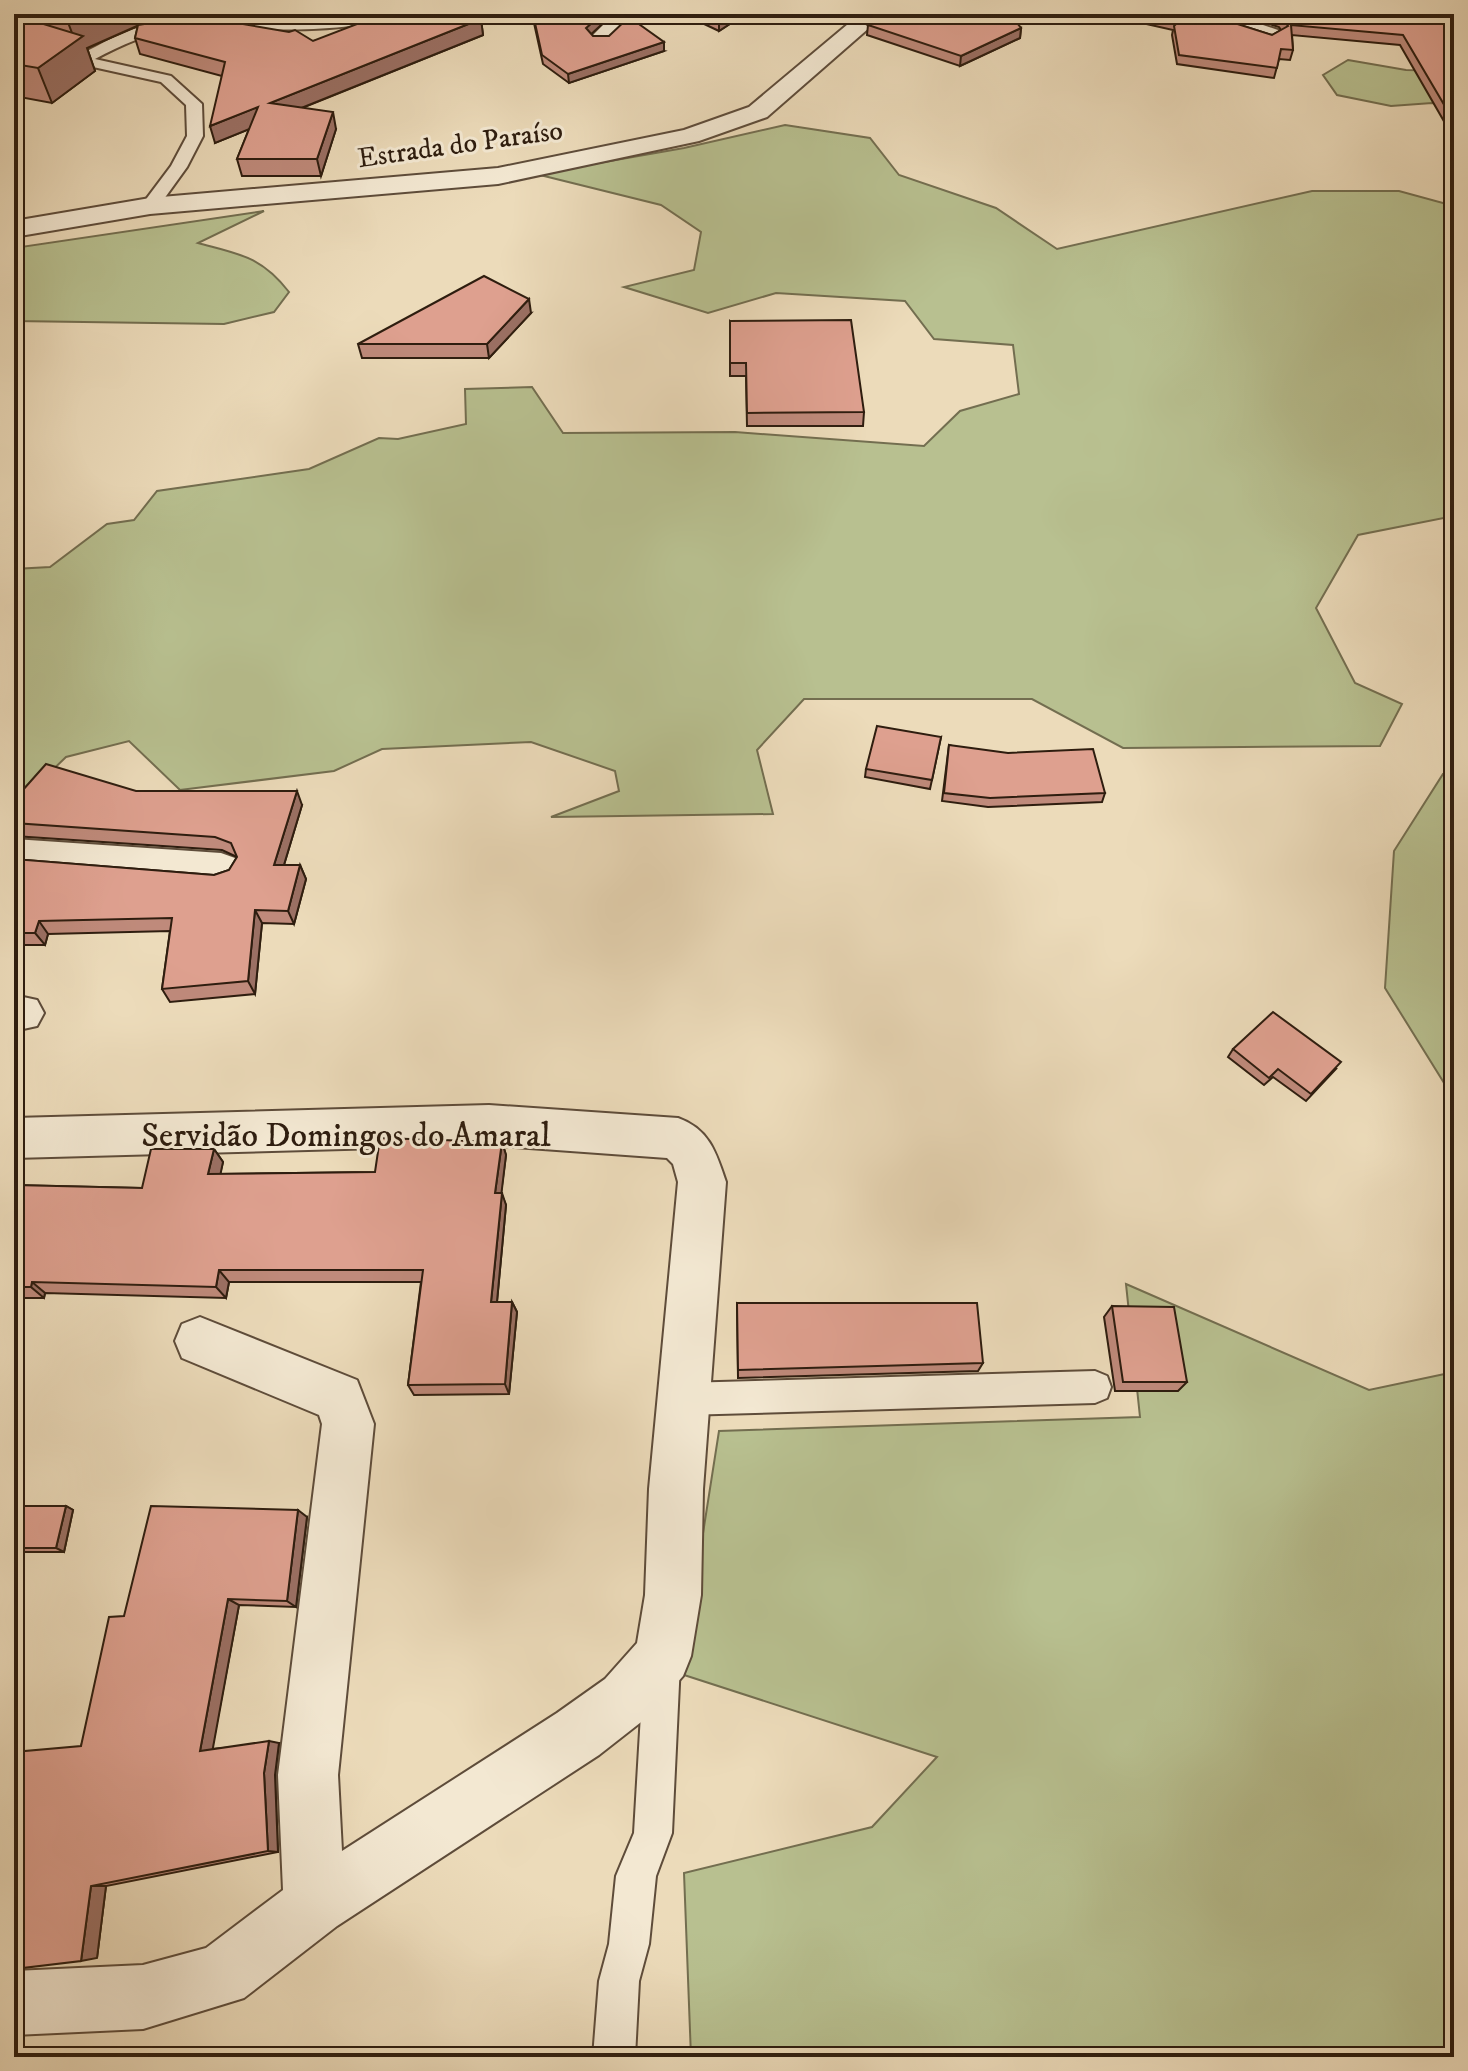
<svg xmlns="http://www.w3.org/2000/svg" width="1468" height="2071" viewBox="0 0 1468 2071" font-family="'IM FELL DW Pica',serif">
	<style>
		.green { fill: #b8c090; stroke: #736e50; stroke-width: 2 }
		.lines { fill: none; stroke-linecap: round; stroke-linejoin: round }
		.lane-casing { stroke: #5e4c3a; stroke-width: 4 }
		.street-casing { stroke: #5e4c3a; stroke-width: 4 }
		.lane { fill: #f3e8d2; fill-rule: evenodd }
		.street { fill: #f3e8d2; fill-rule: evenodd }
		.wall { fill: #bf8a7b; stroke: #2e1d0f; stroke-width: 2 }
		.shaded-wall { fill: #9b7064; stroke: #2e1d0f; stroke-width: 2 }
		.building { fill: #dea08f; stroke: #2e1d0f; stroke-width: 2 }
		.labels { text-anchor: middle; stroke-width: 6; stroke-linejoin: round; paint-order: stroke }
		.far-street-label { font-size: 28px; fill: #2e1d0f; stroke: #f3e8d2 }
		.street-label { font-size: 34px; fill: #2e1d0f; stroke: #f3e8d2 }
	</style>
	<rect width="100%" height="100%" fill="#ecdbba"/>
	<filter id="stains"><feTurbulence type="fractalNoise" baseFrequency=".0025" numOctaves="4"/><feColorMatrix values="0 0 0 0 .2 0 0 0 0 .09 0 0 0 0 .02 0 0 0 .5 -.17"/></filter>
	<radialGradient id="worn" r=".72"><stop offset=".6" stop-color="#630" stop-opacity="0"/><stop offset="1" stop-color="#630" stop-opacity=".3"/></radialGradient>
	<g class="green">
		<polygon points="1348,60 1406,70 1454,71 1454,106 1432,103 1391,106 1337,95 1323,75"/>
		<polygon points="785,125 870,138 899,175 996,208 1057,249 1312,191 1399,191 1454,206 1454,516 1358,535 1316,608 1355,683 1402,704 1380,746 1123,748 1032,699 804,699 757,750 773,814 551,817 619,791 615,771 531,742 382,749 334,771 180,790 129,741 66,757 14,807 14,569 50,567 107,524 134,520 157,491 309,469 379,438 398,439 466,424 465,389 532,387 563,433 735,432 924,446 960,411 1019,394 1013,345 934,339 905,301 776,293 708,313 624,287 694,270 701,232 661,205 536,174 684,148"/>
		<path d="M 264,211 L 198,243 C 239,254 261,256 289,292 L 274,312 L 224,324 L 14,321 L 14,248 Z"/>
		<polygon points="1454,772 1454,1099 1385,988 1394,851 1443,774"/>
		<polygon points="1126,1284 1369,1390 1454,1372 1454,2057 691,2057 684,1873 872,1827 937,1757 681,1674 719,1431 1140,1417"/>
	</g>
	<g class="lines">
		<g class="lane-casing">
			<g id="lane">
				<path d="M 358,14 L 386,14 C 356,39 222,25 177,30 C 146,33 122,45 95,59 L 171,76 L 202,104 L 203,136 L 187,167 L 156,210 L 150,211 L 141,206 L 171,166 L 187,136 L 186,105 L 161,82 L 75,63 L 14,42 L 14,33 L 79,55 C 102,44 123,30 148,25 C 217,12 289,29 358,14 Z"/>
				<polygon points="1095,1371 1107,1376 1111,1387 1107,1398 1095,1403 683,1415 671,1410 667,1399 671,1388 683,1383"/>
				<polygon points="662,1645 675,1650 680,1663 672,1833 656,1876 649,1944 639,1981 635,2057 593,2057 599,1981 609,1944 616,1876 634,1833 644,1663 649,1650"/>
			</g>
		</g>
		<g class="street-casing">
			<g id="street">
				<polygon points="614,14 638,14 610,43 594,43 590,38"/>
				<polygon points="860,14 885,14 767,117 699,141 498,184 150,214 14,237 14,221 150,198 498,168 684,130 749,107"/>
				<polygon points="1196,14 1230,14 1278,30 1282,35 1270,42 1199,19"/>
				<polygon points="14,839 221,853 235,858 241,869 235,880 221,885 14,871"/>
				<polygon points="14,995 37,1000 44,1013 37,1026 14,1031"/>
				<path d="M 489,1105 L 678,1118 C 709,1129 716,1152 726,1182 L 703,1489 L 701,1595 L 691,1656 L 683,1676 L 645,1719 L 599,1755 L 337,1926 L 244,1998 L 143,2029 L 14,2035 L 14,1971 L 143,1965 L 206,1948 L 283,1890 L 278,1775 L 322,1424 L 319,1415 L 182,1358 L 175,1341 L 182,1324 L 200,1317 L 357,1380 L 374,1424 L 338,1775 L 342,1851 L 557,1713 L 605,1679 L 637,1643 L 645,1595 L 649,1489 L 678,1182 L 673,1164 L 667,1158 L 489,1145 L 14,1158 L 14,1118 Z"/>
			</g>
		</g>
		<use href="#lane" class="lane"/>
		<use href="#street" class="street"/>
	</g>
	<g class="wall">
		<polygon points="14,14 144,14 146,22 142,24 313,41 481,19 483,35 302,108 336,129 321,176 242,176 237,159 249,129 215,143 222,76 140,54 135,38 138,26 87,48 95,71 52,103 14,96"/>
		<polygon points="532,14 613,14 591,34 593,36 664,51 569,83 543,64"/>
		<polygon points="683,14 745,14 719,31"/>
		<polygon points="1102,14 1206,14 1272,35 1281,30 1279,27 1239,14 1454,14 1454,125 1445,123 1400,45 1292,35 1293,50 1290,60 1279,59 1274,78 1177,64 1172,35 1173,30"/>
		<polygon points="868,25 1021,28 1020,38 960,66 867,35"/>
		<polygon points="531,313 489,358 362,358 358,344"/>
		<polygon points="730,321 864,412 863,426 747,426 746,376 730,376"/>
		<polygon points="941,737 930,789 865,777 866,769"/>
		<polygon points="949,745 1105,793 1102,802 988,807 942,801"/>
		<polygon points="136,791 302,805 284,865 300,865 306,879 294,924 262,923 255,994 170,1002 162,989 170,931 48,934 45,945 14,945 14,859 214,875 229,870 237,857 222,850 14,836 14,800"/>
		<polygon points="1233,1049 1336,1069 1306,1101 1273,1077 1264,1085 1228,1057"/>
		<polygon points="502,1142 506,1155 501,1193 506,1205 497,1302 512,1302 517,1312 509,1394 414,1395 408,1385 421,1282 229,1282 226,1298 45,1293 44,1298 14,1298 14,1185 142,1188 214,1149 223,1162 220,1174 375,1172"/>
		<polygon points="737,1303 983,1363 978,1371 738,1378"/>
		<polygon points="1112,1306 1187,1382 1178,1391 1115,1391 1104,1317"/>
		<polygon points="14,1506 66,1506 73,1510 64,1552 14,1552"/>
		<polygon points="307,1517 296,1607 239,1605 212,1749 279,1743 275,1775 278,1852 106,1886 97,1958 81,1746 124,1616"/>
	</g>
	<g class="shaded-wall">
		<polygon points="74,14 144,14 146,22 87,48 95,71 52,103 38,68 75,41 66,17"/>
		<polygon points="602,14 613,14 587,38 586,28"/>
		<polygon points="730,14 745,14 719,31 719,21"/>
		<polygon points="481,19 483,35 274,119 270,103"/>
		<polygon points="1021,28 1020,38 960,66 961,56"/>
		<polygon points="664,42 664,51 569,83 568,74"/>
		<polygon points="258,107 262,124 215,143 210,126"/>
		<polygon points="333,112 336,129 321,176 317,159"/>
		<polygon points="529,299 531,313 489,358 487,344"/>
		<polygon points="297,791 302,805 280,878 274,865"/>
		<polygon points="300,865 306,879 294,924 288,911"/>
		<polygon points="255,910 262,923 255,994 248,981"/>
		<polygon points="39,921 48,934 45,945 35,933"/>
		<polygon points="502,1142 506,1155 500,1205 495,1193"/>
		<polygon points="214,1149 223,1162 218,1186 208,1174"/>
		<polygon points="502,1193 506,1205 496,1312 491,1302"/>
		<polygon points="219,1270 229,1282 226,1298 216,1287"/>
		<polygon points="32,1282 45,1293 44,1298 31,1287"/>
		<polygon points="512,1302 517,1312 509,1394 505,1384"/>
		<polygon points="66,1506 73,1510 64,1552 56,1548"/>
		<polygon points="298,1510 307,1517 296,1607 287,1601"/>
		<polygon points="228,1599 239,1605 212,1753 200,1751"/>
		<polygon points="269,1741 279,1743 275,1775 278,1852 268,1851 264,1773"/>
		<polygon points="91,1886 106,1886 97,1958 81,1961"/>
	</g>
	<g class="building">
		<polygon points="56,14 74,14 66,17"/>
		<polygon points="383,14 479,14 481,19 270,103 333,112 317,159 237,159 258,107 210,126 225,62 135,38 138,25 196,16 289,32 295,30 313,41"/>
		<polygon points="533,14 602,14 586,28 593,36 609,36 629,17 664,42 568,74 542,55"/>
		<polygon points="703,14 730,14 719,21"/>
		<polygon points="886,14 1010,14 1021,28 961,56 868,25"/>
		<polygon points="1146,14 1206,14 1272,35 1288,26 1282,18 1271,14 1454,14 1454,114 1449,113 1403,35 1291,25 1293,50 1281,49 1277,68 1179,55 1174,26 1179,21"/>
		<polygon points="14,15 83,36 38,68 14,64"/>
		<polygon points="484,276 529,299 487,344 358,344"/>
		<polygon points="851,320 864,412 747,413 746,363 730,363 730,321"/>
		<polygon points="877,726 941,737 932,780 866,769"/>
		<polygon points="949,745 1008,753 1093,749 1105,793 990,798 944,793"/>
		<polygon points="46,764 136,791 297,791 274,865 300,865 288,911 255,910 248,981 162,989 172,918 39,921 35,933 14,933 14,859 214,875 229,870 237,857 231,843 215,837 14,823 14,800"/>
		<polygon points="1273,1012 1341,1062 1311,1094 1278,1069 1269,1078 1233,1049"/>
		<polygon points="380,1138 502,1142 495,1193 502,1193 491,1302 512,1302 505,1384 408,1385 423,1270 219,1270 216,1287 32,1282 31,1287 14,1287 14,1185 142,1188 151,1149 214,1149 208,1174 375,1172"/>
		<polygon points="737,1303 977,1303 983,1363 738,1370"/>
		<polygon points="1112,1306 1174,1307 1187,1382 1123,1382"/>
		<polygon points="14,1506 66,1506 56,1548 14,1548"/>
		<polygon points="151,1506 298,1510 287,1601 228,1599 200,1751 269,1741 264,1773 268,1851 91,1886 81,1961 14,1969 14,1752 81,1746 109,1617 124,1616"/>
	</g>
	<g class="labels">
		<g class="far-street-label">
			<text transform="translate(460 143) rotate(-8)" y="10">Estrada do Paraíso</text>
		</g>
		<g class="street-label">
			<text x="346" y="1146">Servidão Domingos do Amaral</text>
		</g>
	</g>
	<rect width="1468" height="2071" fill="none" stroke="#ecdbba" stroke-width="48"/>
	<rect x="16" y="16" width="1436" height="2039" fill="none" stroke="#2e1d0f" stroke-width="4"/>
	<rect x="24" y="24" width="1420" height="2023" fill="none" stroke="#2e1d0f" stroke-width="2"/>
	<rect width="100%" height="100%" filter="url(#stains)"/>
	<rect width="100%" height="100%" fill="url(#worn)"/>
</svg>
